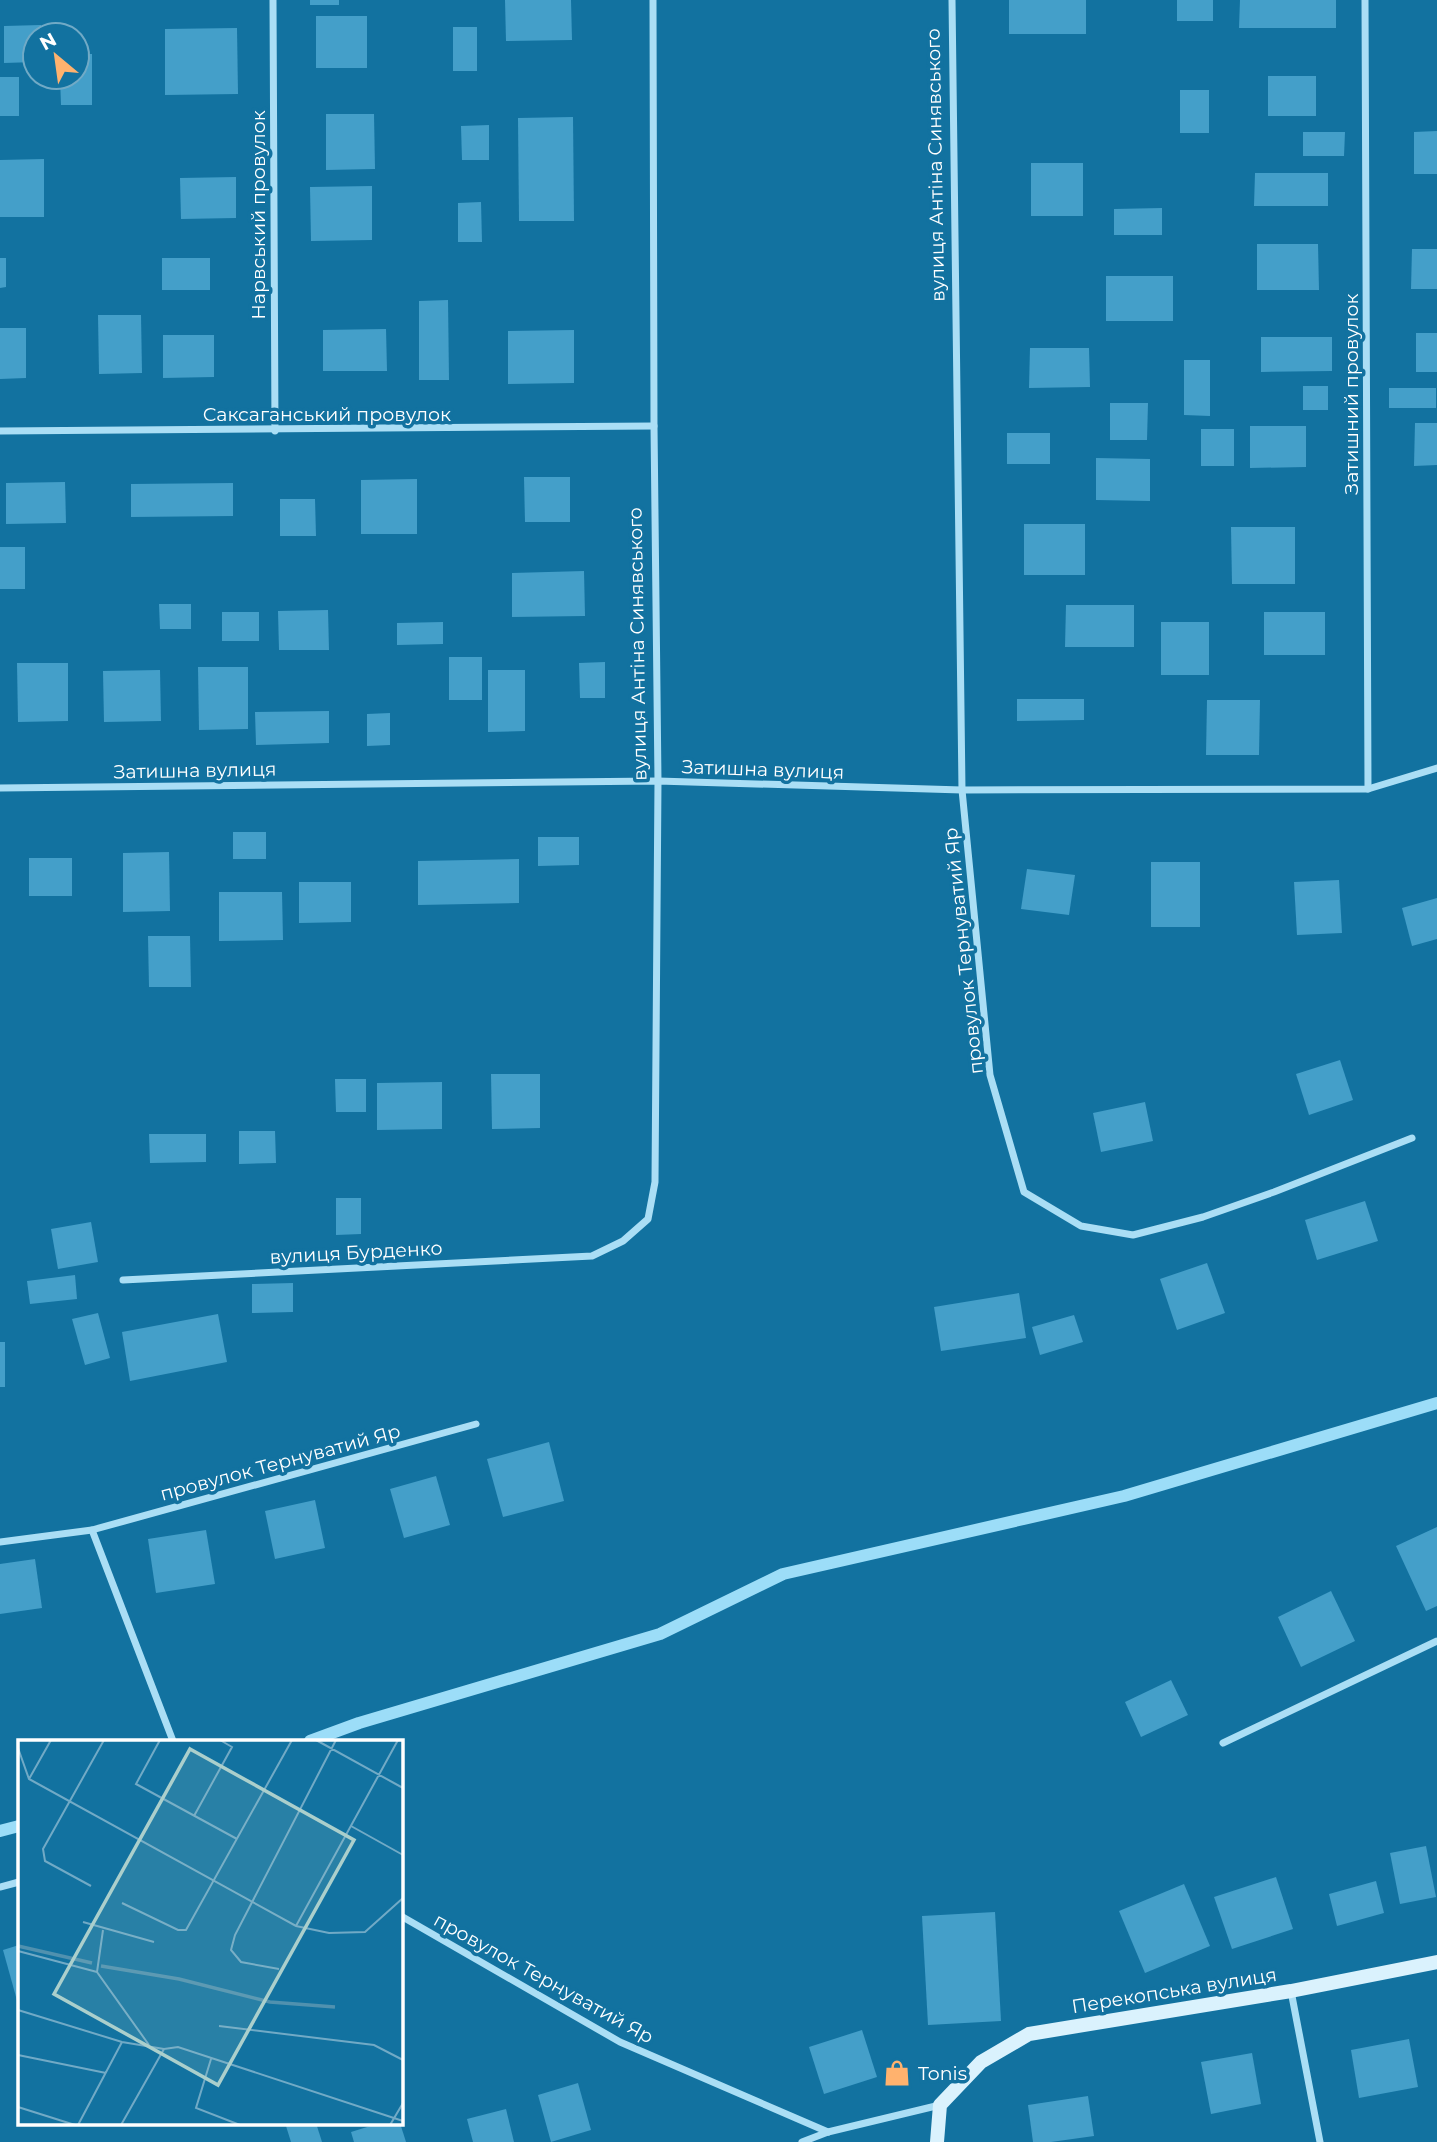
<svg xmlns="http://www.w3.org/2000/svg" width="1437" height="2142" viewBox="0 0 1437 2142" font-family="Montserrat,sans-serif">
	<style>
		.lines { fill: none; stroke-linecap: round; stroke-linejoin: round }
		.stream { stroke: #9cddf8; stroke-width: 12 }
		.building { fill: #449fc9 }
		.street { stroke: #aadef5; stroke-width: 7 }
		.secondary { stroke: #daf2fd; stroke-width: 14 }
		.labels { text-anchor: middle; stroke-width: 7; stroke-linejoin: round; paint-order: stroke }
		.street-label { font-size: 19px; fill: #fff; stroke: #1272a0 }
		.poi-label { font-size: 19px; fill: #fff; stroke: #1272a0; text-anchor: start }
		.inset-river { fill: none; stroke: #5091af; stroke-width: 3.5 }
		.inset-road { fill: none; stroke: #71aac6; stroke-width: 2 }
		.view { fill: #abcfcc; fill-opacity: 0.15; stroke: #abcfcc; stroke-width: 3.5 }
		.inset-edge { fill: none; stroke: #fff; stroke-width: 3.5 }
	</style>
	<rect width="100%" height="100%" fill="#1272a0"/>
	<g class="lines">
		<g class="stream">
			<polyline points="310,1741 359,1723 660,1634 783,1574 1124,1496 1437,1403"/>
			<polyline points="0,1831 19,1826"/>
		</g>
	</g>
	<g class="building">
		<rect x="310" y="0" width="29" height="5"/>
		<polygon points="505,0 571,0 572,40 506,41"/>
		<rect x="1009" y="0" width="77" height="34"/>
		<rect x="1177" y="0" width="36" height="21"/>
		<polygon points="1240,0 1336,0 1336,28 1239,28"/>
		<rect x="316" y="16" width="51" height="52"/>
		<polygon points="41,25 41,35 35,35 35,62 4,63 4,26"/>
		<rect x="453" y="27" width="24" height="44"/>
		<polygon points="237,28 238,94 165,95 165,29"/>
		<polygon points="77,54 92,54 92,105 61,105 60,77 77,77"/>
		<rect x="1268" y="76" width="48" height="40"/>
		<rect x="0" y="77" width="19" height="39"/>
		<rect x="1180" y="90" width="29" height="43"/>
		<polygon points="326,114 374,114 375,169 326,170"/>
		<polygon points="573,117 574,221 519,221 518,118"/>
		<polygon points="489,125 489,160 462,160 461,126"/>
		<polygon points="1437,131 1437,174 1414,174 1414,132"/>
		<polygon points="1303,132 1345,132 1344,156 1303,156"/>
		<polygon points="44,159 44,217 0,217 0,160"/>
		<rect x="1031" y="163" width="52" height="53"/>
		<polygon points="1255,173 1328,173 1328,206 1254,206"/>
		<polygon points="236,177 236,218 181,219 180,178"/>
		<polygon points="372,186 372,240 311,241 310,187"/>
		<polygon points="481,202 482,242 458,242 458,203"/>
		<polygon points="1162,208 1162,235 1114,235 1114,209"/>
		<polygon points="1257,244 1318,244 1319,290 1257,290"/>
		<polygon points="1412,249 1437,249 1437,289 1411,289"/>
		<polygon points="0,258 6,258 6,287 0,288"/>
		<rect x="162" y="258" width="48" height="32"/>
		<rect x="1106" y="276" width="67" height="45"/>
		<polygon points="448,300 449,380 419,380 419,301"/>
		<polygon points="98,315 141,315 142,373 99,374"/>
		<polygon points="0,328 26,328 26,378 0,379"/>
		<polygon points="386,329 387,371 323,371 323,330"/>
		<polygon points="574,330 574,383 508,384 508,331"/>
		<rect x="1416" y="333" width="21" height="39"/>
		<polygon points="163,335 214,335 214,377 163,378"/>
		<polygon points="1261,337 1332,337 1332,371 1261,372"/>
		<polygon points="1030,348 1089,348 1090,387 1029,388"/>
		<polygon points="1184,360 1210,360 1210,416 1184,415"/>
		<rect x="1303" y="386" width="25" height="24"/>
		<rect x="1389" y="388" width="47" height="20"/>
		<polygon points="1110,403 1148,403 1147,440 1110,440"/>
		<polygon points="1415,423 1437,423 1437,465 1414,466"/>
		<polygon points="1250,426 1306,426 1306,467 1250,468"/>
		<rect x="1201" y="429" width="33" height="37"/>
		<rect x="1007" y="433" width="43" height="31"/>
		<polygon points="1096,458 1150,459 1150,501 1096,500"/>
		<polygon points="524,477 570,477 570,522 525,522"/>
		<polygon points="417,479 417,534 361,534 361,480"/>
		<polygon points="65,482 66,523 6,524 6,483"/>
		<polygon points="233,483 233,516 131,517 131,484"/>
		<polygon points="280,499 315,499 316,536 280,536"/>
		<rect x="1024" y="524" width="61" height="51"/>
		<polygon points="1231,527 1295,527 1295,584 1232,584"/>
		<rect x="0" y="547" width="25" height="42"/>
		<polygon points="584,571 585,616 512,617 512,573"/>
		<polygon points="159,604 191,604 191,629 160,629"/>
		<polygon points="1066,605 1134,605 1134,647 1065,647"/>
		<polygon points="328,610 329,650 279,650 278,611"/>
		<rect x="222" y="612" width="37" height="29"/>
		<rect x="1264" y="612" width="61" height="43"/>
		<polygon points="443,622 443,644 397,645 397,623"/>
		<rect x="1161" y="622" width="48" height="53"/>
		<rect x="449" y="657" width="33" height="43"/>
		<polygon points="605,662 605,698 580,698 579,663"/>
		<polygon points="17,663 68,663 68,721 18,722"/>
		<polygon points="198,667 248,667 248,729 199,730"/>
		<polygon points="160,670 161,721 104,722 103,671"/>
		<polygon points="488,670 525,670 525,731 488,732"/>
		<polygon points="1017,699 1084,699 1084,720 1017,721"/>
		<polygon points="1207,700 1260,700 1259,755 1206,755"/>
		<polygon points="329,711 329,743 256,745 255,712"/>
		<polygon points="390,713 390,745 367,746 367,714"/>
		<rect x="233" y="832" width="33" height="27"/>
		<polygon points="538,837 579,837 579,865 538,866"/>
		<polygon points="169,852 170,911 123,912 123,853"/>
		<rect x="29" y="858" width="43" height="38"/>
		<polygon points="519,859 519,903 418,905 418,861"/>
		<rect x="1151" y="862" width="49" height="65"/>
		<polygon points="1027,869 1075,875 1069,915 1021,909"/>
		<polygon points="1339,880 1342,933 1297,935 1294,882"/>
		<polygon points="299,882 351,882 351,922 299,923"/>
		<polygon points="219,892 282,892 283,940 219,941"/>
		<polygon points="1437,898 1437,939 1412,946 1402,908"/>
		<polygon points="148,936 190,936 191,987 149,987"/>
		<polygon points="1340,1060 1353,1100 1309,1115 1296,1074"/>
		<polygon points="491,1074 540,1074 540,1128 492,1129"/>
		<polygon points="335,1079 366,1079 366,1112 336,1112"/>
		<polygon points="442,1082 442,1129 377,1130 377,1083"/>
		<polygon points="1145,1102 1153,1141 1101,1152 1093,1113"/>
		<polygon points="239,1131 275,1131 276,1163 239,1164"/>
		<polygon points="149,1134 206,1134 206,1162 150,1163"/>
		<polygon points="336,1198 361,1198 361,1234 336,1235"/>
		<polygon points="1365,1201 1378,1241 1317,1260 1305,1220"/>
		<polygon points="91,1222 98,1262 58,1269 51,1229"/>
		<polygon points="1207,1263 1225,1313 1177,1330 1160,1279"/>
		<polygon points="75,1275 77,1299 30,1304 27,1281"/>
		<polygon points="293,1283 293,1312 252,1313 252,1284"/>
		<polygon points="1019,1293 1026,1338 941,1351 934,1307"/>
		<polygon points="98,1313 110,1358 85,1365 72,1319"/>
		<polygon points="218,1314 227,1362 130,1381 122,1332"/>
		<polygon points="1074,1315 1083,1342 1040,1355 1032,1327"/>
		<rect x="0" y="1342" width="5" height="45"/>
		<polygon points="549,1442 564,1501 503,1517 487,1459"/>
		<polygon points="436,1476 450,1525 404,1538 390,1489"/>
		<polygon points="315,1500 325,1548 275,1559 265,1511"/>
		<polygon points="1437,1527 1437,1606 1426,1611 1396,1546"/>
		<polygon points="206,1530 215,1584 156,1593 148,1539"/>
		<polygon points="35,1559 42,1608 0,1614 0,1564"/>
		<polygon points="1331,1591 1355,1641 1301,1667 1278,1617"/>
		<polygon points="1171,1680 1188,1715 1141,1737 1125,1702"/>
		<polygon points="1426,1846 1436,1897 1400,1904 1390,1853"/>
		<polygon points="1276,1877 1293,1929 1232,1949 1214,1897"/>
		<polygon points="1376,1881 1384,1913 1337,1926 1329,1894"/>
		<polygon points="1184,1884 1210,1946 1145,1973 1119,1911"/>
		<polygon points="995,1912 1001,2021 928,2025 922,1916"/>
		<polygon points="19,1945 19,2004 18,2004 3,1950"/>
		<polygon points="862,2030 877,2077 824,2094 809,2047"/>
		<polygon points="1409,2039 1418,2087 1359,2098 1351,2050"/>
		<polygon points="1252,2053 1261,2104 1211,2114 1201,2062"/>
		<polygon points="578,2083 591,2130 551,2142 538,2095"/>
		<polygon points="1088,2096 1094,2136 1051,2142 1033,2142 1028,2105"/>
		<polygon points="506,2109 514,2142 473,2142 467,2119"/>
		<polygon points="297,2123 316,2123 322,2142 291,2142 286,2126"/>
		<polygon points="380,2123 400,2123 406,2142 354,2142 351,2132"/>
	</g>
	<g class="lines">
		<g class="street">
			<polyline points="273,0 275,431"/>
			<polyline points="952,0 962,790 990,1075 1024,1192 1081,1226 1133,1235 1203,1217 1274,1192 1412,1138"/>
			<polyline points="1365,0 1368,789"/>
			<polyline points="0,431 654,426"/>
			<polyline points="0,788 658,781 962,790 1368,789 1437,768"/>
			<polyline points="123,1280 592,1256 623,1241 648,1219 655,1182 658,781 654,426 653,0"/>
			<polyline points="92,1530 173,1741"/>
			<polyline points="0,1542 92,1530 476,1424"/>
			<polyline points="1223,1743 1437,1641"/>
			<polyline points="0,1887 19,1882"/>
			<polyline points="401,1916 620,2042 828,2132"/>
			<polyline points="1291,1991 1320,2142"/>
			<polyline points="802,2142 828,2132 940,2105"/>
		</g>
		<polyline class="secondary" points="937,2142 940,2105 981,2062 1029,2034 1291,1991 1437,1962"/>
	</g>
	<defs>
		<g id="shop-bare" transform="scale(2.1)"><path d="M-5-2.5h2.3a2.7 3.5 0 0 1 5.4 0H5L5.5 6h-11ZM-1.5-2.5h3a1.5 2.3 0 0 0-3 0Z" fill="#ffb26e" stroke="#1272a0" stroke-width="2.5" paint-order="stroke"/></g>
	</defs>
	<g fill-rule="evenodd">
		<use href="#shop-bare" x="897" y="2073"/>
	</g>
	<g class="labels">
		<g class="street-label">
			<text transform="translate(935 165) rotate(-91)" y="7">вулиця Антіна Синявського</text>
			<text transform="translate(258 215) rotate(-90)" y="7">Нарвський провулок</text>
			<text transform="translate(1351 394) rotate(-90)" y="7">Затишний провулок</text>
			<text x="327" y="421">Саксаганський провулок</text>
			<text transform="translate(637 644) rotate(-91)" y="7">вулиця Антіна Синявського</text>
			<text transform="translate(763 769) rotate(2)" y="7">Затишна вулиця</text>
			<text transform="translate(195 770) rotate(-1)" y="7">Затишна вулиця</text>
			<text transform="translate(963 951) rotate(-96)" y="7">провулок Тернуватий Яр</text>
			<text transform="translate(356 1252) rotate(-3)" y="7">вулиця Бурденко</text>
			<text transform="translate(280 1462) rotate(-15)" y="7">провулок Тернуватий Яр</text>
			<text transform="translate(544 1978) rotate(29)" y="7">провулок Тернуватий Яр</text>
			<text transform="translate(1174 1990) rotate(-9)" y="7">Перекопська вулиця</text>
		</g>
		<g class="poi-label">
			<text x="918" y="2080">Tonis</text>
		</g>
	</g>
	<g transform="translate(18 1740)">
		<rect width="385" height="385" fill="#1272a0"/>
		<path class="inset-river" d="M 0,206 L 74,223M 83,226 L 161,239 L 252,262 L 317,267"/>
		<path class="inset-road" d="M 142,0 L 118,44 L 219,99M 298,0 L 385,48M 0,8 L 11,39 L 278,186 L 311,193 L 347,192 L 385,158M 11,39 L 33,0M 176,76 L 214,7 L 202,0M 333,86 L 385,115M 73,146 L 27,121 L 25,109 L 86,0M 104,163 L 160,190 L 168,190 L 274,0M 65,182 L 136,202M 278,186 L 380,0M 85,190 L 79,232 L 131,305M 0,211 L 79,232M 261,229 L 223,222 L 213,210 L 217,195 L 318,0M 0,270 L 104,302 L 146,309 L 160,307 L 385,381M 201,286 L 356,305 L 385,320M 0,315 L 88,333M 193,319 L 178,368 L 222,385M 0,367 L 57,385M 60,385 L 104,302M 103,385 L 146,309M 372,385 L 385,363"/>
		<path class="view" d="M 172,9 L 336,100 L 200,345 L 36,254 Z"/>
		<rect width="385" height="385" class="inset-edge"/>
	</g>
	<g transform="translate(56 56) rotate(331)"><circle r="33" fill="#1272a0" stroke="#71aac6" stroke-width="2"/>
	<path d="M0-5L12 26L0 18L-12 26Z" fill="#ffb26e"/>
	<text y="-10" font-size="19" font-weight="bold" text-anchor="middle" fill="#ffffff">N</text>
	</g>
</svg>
